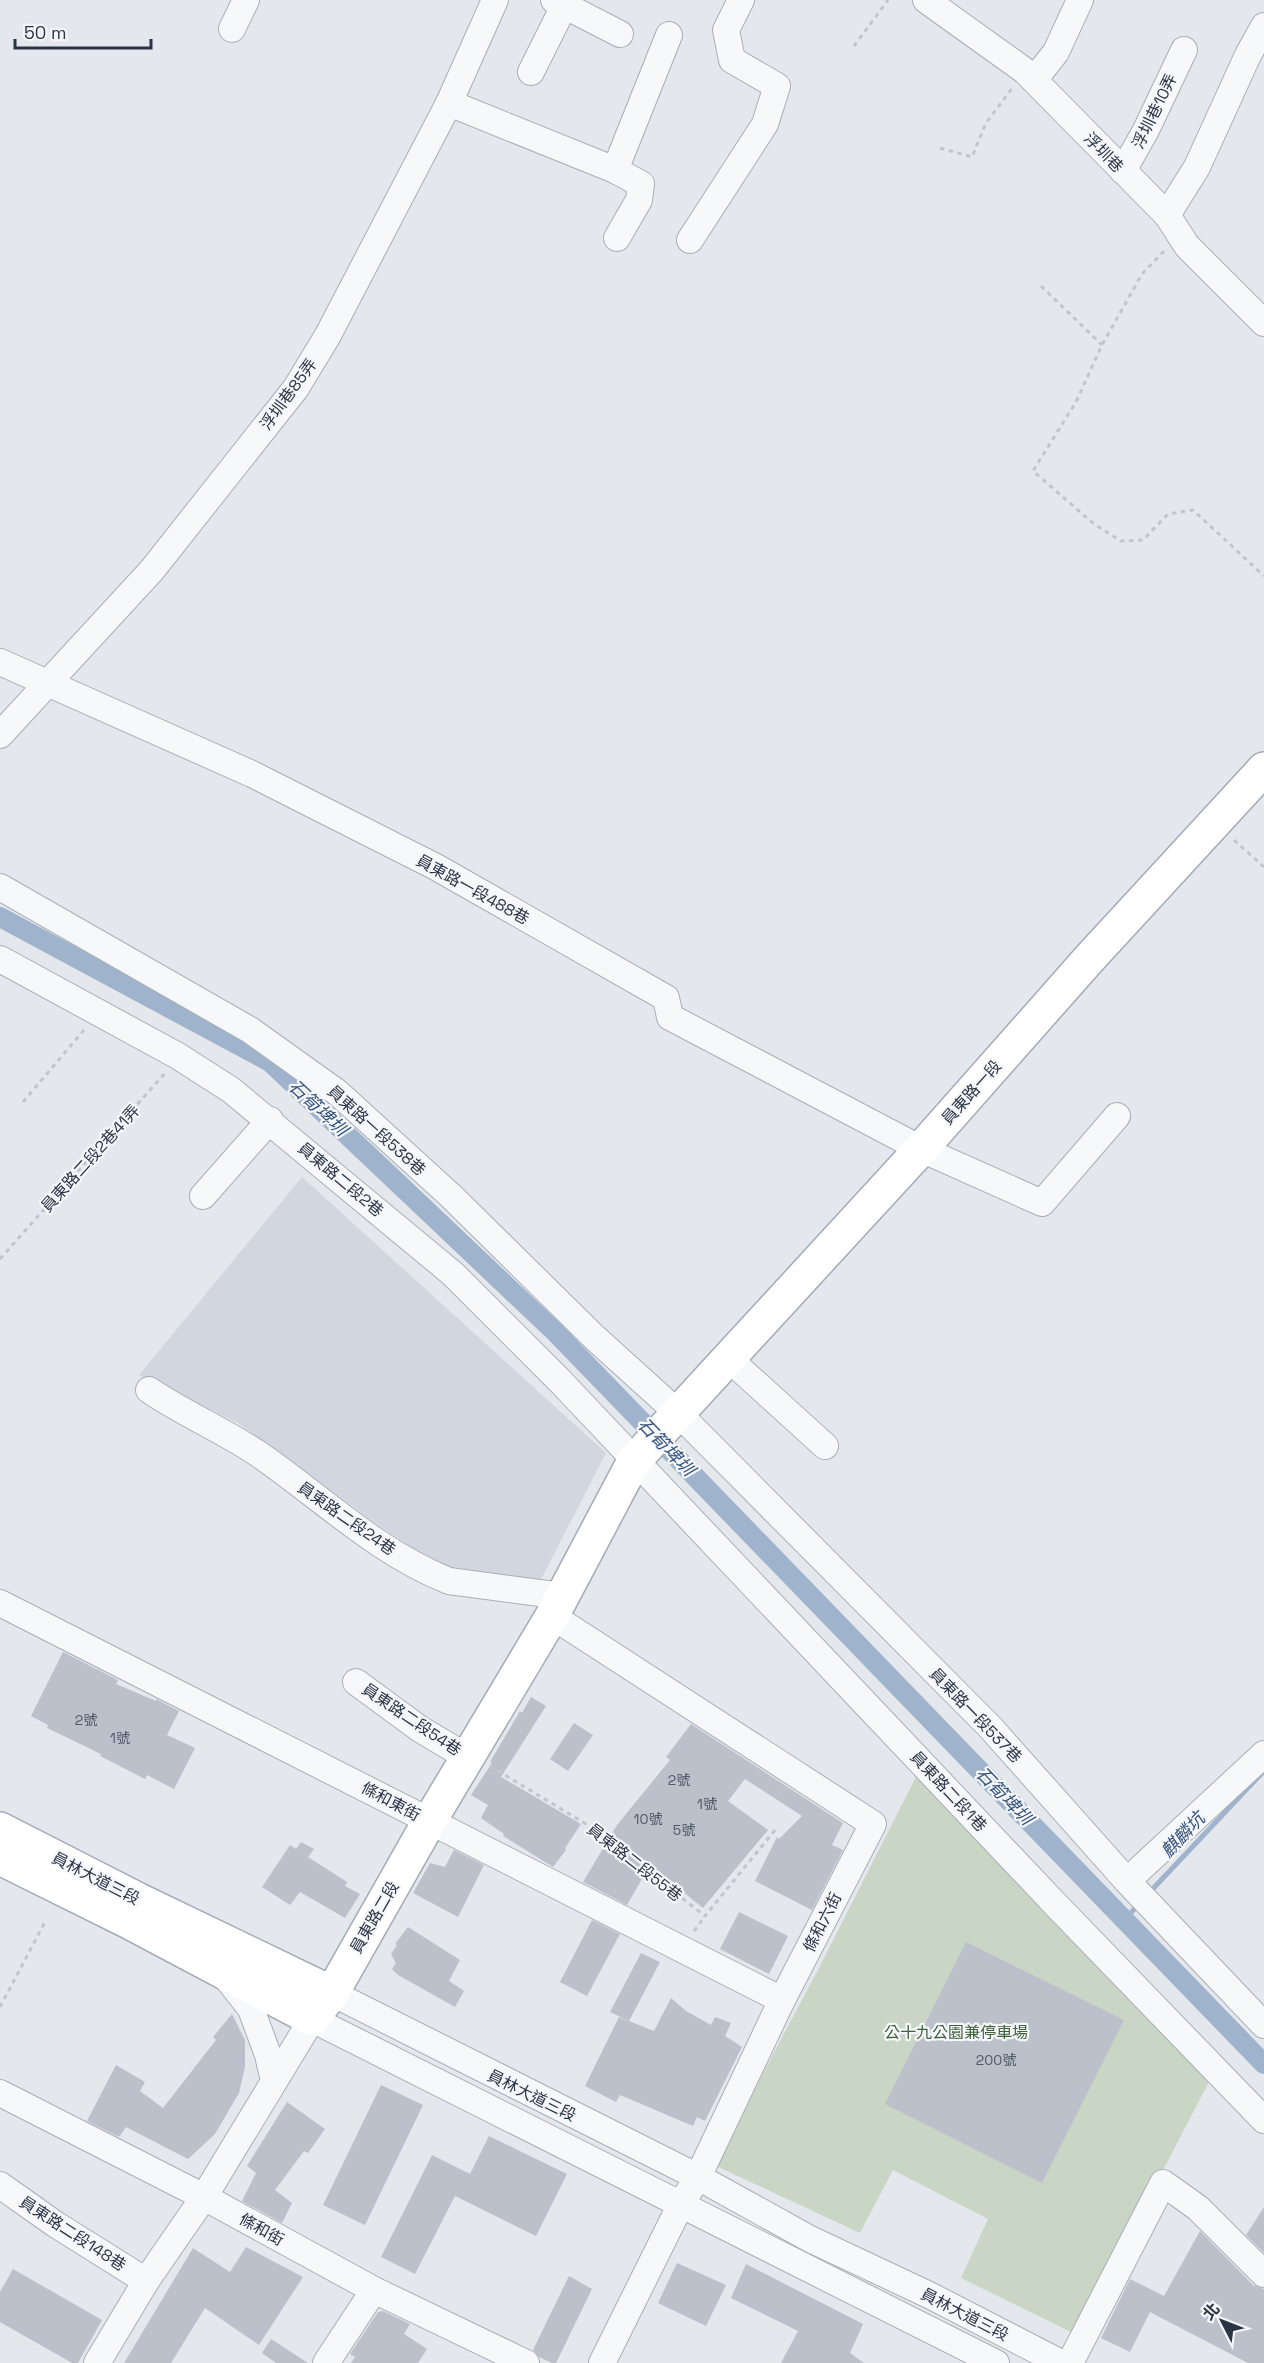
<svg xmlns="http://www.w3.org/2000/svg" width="1264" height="2363" viewBox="0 0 1264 2363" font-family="'Space Grotesk','Noto Sans TC',sans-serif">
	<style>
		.built { fill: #d2d6de }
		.green { fill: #c9d6c5 }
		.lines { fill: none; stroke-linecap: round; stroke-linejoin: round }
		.stream { stroke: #9fb4cc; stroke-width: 5 }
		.canal { stroke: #9fb4cc; stroke-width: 20 }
		.building { fill: #bbc0ca }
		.minor-casing { stroke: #a9aeb7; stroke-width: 28 }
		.major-casing { stroke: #a3abb8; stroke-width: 36 }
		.path { stroke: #c2c5cb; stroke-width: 3; stroke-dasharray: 4.5 4.5; stroke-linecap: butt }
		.minor { stroke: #f7f8fa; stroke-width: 26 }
		.major { stroke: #fff; stroke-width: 33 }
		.labels { text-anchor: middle; stroke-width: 4.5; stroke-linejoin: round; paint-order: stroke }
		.number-label { font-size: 14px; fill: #4f5766 }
		.street-label { font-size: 16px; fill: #2b3445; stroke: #f4f6f9 }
		.park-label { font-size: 16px; fill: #3f6138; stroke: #f4f6f9 }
		.water-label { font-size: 18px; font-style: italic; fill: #34527a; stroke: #f4f6f9 }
	</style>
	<rect width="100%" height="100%" fill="#e4e7ec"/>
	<polygon class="built" points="302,1177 606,1453 537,1587 459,1579 374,1522 238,1423 139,1375"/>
	<polygon class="green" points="917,1775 1211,2078 1077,2335 961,2278 988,2219 893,2170 860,2233 714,2165 819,1968"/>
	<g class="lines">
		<g class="stream">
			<polyline points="1148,1894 1263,1772"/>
			<polyline points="1124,1920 1140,1903"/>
		</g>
		<polyline class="canal" points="0,917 270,1062 555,1332 1264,2064"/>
	</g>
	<g class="building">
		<polygon points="63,1652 118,1680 116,1684 156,1701 156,1699 179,1711 167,1735 195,1748 174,1789 147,1775 145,1779 100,1756 101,1754 47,1728 48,1725 31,1716"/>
		<polygon points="531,1697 546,1706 501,1777 581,1824 565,1848 566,1850 553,1867 503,1836 504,1834 481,1818 488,1805 471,1795 492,1763 490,1762 520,1711 522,1713"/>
		<polygon points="574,1723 593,1735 568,1771 550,1759"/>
		<polygon points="691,1724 843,1823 832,1845 843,1850 812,1910 755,1881 777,1837 779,1839 802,1816 745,1779 728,1801 768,1830 703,1908 650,1865 627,1905 583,1882 617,1825 670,1760 666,1757"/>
		<polygon points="301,1842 314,1849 308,1857 347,1882 345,1886 360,1894 345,1918 300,1892 290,1905 262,1887 290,1845 296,1849"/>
		<polygon points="454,1850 484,1865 458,1917 413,1893 430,1863 445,1867"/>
		<polygon points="739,1912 788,1936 769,1974 720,1949"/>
		<polygon points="592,1920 620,1934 587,1996 560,1982"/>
		<polygon points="408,1927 460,1960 449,1981 464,1991 455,2007 398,1975 392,1969 396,1963 391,1954 397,1945 395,1944"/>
		<polygon points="966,1942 1124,2020 1042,2183 885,2104"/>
		<polygon points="641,1953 660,1962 629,2021 610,2012"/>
		<polygon points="671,1998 686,2011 711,2025 715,2017 731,2023 725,2036 742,2047 705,2121 697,2117 693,2126 620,2095 616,2102 585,2086 619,2017 654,2031"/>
		<polygon points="232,2014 245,2040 245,2067 239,2093 215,2134 188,2159 126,2127 119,2137 87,2121 116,2065 145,2082 140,2091 163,2108 216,2040 213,2037"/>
		<polygon points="381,2085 423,2105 365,2225 323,2205"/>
		<polygon points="287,2102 325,2129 308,2153 304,2151 275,2190 292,2203 282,2223 242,2201 256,2173 247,2166"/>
		<polygon points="489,2136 567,2174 536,2236 455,2196 415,2274 381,2257 432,2155 470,2174"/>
		<polygon points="1264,2207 1264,2253 1246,2235"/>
		<polygon points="1200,2231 1253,2285 1264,2289 1264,2363 1248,2363 1150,2312 1130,2352 1101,2338 1130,2279 1164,2296"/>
		<polygon points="246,2247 303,2277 259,2345 205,2308 171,2363 124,2363 193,2248 230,2272"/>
		<polygon points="677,2263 726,2285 706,2326 658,2303"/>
		<polygon points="746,2264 863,2324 850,2353 864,2363 781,2363 798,2331 731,2298"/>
		<polygon points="13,2269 102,2320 78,2363 72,2363 0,2322 0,2292"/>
		<polygon points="569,2276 592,2289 556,2363 552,2363 539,2357 533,2350"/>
		<polygon points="383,2311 410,2324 404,2334 427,2349 418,2363 351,2363 355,2357 350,2354 378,2312"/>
		<polygon points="271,2339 308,2363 276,2363 262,2353"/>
	</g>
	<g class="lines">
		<g class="minor-casing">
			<g id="minor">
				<polyline points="554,0 620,34"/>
				<polyline points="926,0 1025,71 1167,215 1187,246 1264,323"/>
				<polyline points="232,29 246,0"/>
				<polyline points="531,72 564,6"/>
				<polyline points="1034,80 1056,52 1080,0"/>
				<polyline points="449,103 615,170 641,184 639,200 617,238"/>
				<polyline points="615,170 669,35"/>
				<polyline points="1123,171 1146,130 1184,50"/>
				<polyline points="1167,215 1197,167 1248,55 1264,26"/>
				<polyline points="690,240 765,124 777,86 732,60 726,30 741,0"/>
				<polyline points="0,662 252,774 436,867 666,998 670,1017 921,1149 1042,1203 1117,1116"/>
				<polyline points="0,735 152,570 296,388 328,335 449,103 495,0"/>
				<polyline points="0,887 250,1030 338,1093 452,1197 594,1337 679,1414 990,1727 1127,1881 1264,2025"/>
				<polyline points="0,959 178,1056 231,1090 453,1274 560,1381 1057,1906 1264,2120"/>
				<polyline points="203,1196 270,1120"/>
				<polyline points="729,1359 825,1446"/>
				<path d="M 149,1390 C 184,1414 225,1431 260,1455 C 322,1498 378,1553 449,1581 L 563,1596"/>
				<polyline points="0,1603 782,2000"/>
				<polyline points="552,1616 873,1824 782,2000 698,2177 681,2204 602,2363"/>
				<polyline points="356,1682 420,1729 467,1757"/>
				<polyline points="1127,1881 1264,1754"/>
				<polyline points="226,1977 251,2009 268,2055 274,2081"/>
				<polyline points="332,1993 698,2177 810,2239 929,2295 1061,2363"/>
				<polyline points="0,2093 204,2197 374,2290 526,2363"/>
				<polyline points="0,2185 55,2224 146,2281"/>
				<polyline points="97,2363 146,2281 204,2197 312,2019 996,2363"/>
				<polyline points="326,2363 374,2290"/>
				<polyline points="1070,2363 1163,2183 1198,2208 1264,2274"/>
			</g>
		</g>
		<g class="major-casing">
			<g id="major">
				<polyline points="0,1829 137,1899 332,1993"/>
				<polyline points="0,1858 127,1921 312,2019 332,1993 429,1822 552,1616 634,1461 921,1149 1089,959 1264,769"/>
			</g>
		</g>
		<g class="path">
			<polyline points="854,46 888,0"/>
			<polyline points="940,148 972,157 986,123 1013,87"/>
			<polyline points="1164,251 1142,274 1102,345 1076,402 1033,471 1094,524 1121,541 1143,540 1168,514 1193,510 1264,576"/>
			<polyline points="1041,286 1102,345"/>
			<polyline points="1234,840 1264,867"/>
			<polyline points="23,1102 84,1030"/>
			<polyline points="0,1259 166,1072"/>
			<polyline points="490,1766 591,1827 705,1916 775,1830"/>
			<polyline points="694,1931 705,1916"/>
			<polyline points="0,2007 46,1920"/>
		</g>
		<use href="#minor" class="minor"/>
		<use href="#major" class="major"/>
	</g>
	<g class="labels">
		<g class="number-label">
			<text x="86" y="1725">2號</text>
			<text x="120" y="1743">1號</text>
			<text x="679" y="1785">2號</text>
			<text x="707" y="1809">1號</text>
			<text x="648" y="1824">10號</text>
			<text x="684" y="1835">5號</text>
			<text x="996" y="2065">200號</text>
		</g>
		<g class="street-label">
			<text transform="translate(1154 111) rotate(-64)" y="6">浮圳巷10弄</text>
			<text transform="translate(1104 152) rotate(46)" y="6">浮圳巷</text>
			<text transform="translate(288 394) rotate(-54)" y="6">浮圳巷85弄</text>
			<text transform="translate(473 889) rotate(29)" y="6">員東路一段488巷</text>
			<text transform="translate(971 1092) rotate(-48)" y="6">員東路一段</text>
			<text transform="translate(377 1130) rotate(42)" y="6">員東路一段538巷</text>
			<text transform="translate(90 1158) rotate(-48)" y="6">員東路二段2巷41弄</text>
			<text transform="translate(341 1179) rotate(40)" y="6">員東路二段2巷</text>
			<text transform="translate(347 1518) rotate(35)" y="6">員東路二段24巷</text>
			<text transform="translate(976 1715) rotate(46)" y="6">員東路一段537巷</text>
			<text transform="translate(412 1719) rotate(34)" y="6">員東路二段54巷</text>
			<text transform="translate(949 1791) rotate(47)" y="6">員東路二段1巷</text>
			<text transform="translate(391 1801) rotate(28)" y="6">條和東街</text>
			<text transform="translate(635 1862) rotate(38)" y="6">員東路二段55巷</text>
			<text transform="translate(96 1878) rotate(27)" y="6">員林大道三段</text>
			<text transform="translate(374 1917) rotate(-60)" y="6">員東路二段</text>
			<text transform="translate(822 1922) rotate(-63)" y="6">條和六街</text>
			<text transform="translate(532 2095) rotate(26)" y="6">員林大道三段</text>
			<text transform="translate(262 2229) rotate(29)" y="6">條和街</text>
			<text transform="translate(73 2233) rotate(33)" y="6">員東路二段148巷</text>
			<text transform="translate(965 2314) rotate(27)" y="6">員林大道三段</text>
		</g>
		<g class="park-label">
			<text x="956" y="2038">公十九公園兼停車場</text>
		</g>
		<g class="water-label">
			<text transform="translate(318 1108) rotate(43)" y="6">石筍埤圳</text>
			<text transform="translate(666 1447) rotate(46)" y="6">石筍埤圳</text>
			<text transform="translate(1004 1796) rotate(46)" y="6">石筍埤圳</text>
			<text transform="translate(1183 1835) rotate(-47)" y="6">麒麟坑</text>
		</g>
	</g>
	<g transform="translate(1222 2321) rotate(312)" stroke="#f4f6f9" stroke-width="4.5" paint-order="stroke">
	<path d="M0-4.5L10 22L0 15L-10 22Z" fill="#2b3445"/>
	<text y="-9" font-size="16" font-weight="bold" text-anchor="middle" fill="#2b3445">北</text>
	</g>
	<path d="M15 39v9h136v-9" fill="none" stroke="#2b3445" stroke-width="3"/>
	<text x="24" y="39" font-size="18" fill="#2b3445" stroke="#f4f6f9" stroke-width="4.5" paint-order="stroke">50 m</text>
</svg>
